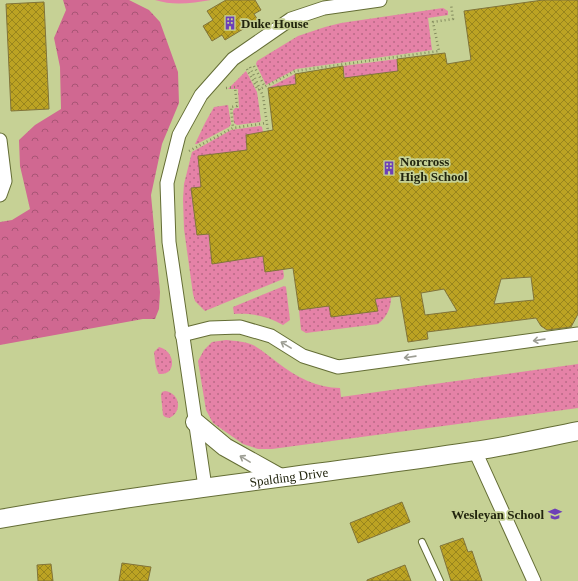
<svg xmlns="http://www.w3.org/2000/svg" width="578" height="581" viewBox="0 0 578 581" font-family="'Times New Roman',serif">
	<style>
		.grass { fill: url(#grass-dots) }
		.forest { fill: url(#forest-crowns) }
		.green { fill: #e582a7 }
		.building { fill: url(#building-cross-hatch); stroke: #81743a; fill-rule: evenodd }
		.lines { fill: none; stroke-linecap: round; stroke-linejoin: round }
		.lane-casing { stroke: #646d35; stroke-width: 8 }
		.street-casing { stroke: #646d35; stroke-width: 15 }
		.secondary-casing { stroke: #646d35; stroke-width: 20 }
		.path { stroke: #848c5f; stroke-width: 2.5; stroke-dasharray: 1 3; stroke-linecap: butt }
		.lane { stroke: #fff; stroke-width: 6 }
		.street { stroke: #fff; stroke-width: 13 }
		.secondary { stroke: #fff; stroke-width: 18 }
		.oneway { stroke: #9c9d93 }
		.labels { text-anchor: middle; stroke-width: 3.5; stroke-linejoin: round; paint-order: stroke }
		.poi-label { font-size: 13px; font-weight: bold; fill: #22250e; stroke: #c6d195; text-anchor: start }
		.street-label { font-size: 13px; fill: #22250e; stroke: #c6d195 }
	</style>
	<defs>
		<pattern id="grass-dots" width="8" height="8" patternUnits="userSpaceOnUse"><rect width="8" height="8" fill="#e582a7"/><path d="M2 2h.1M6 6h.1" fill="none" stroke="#b96a86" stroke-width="1.8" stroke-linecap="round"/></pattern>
		<pattern id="forest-crowns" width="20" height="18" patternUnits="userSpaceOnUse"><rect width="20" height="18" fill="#d06891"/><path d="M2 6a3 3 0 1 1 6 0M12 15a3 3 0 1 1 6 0" fill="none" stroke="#a85575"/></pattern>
		<pattern id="building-cross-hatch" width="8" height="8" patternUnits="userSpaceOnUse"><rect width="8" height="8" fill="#bca323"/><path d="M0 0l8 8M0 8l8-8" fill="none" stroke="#98851d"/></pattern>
	</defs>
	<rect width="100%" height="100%" fill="#c6d195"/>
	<g class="grass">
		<polygon points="443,8 448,11 448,15 428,18 432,50 296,69 266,85 256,64 257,61 298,36 325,27 341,23"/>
		<polygon points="397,59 398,71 345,78 343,66"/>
		<polygon points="246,71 257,92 261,120 260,122 237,125 234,123 233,111 235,108 239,108 238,89 228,89"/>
		<polygon points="295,74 297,90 268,88"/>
		<polygon points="228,105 231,124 229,127 197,144 195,144 205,123 214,107"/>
		<polygon points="260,126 262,127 263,132 246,135 247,150 198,157 206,186 191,189 197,235 213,233 214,240 209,241 212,264 263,256 265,272 283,269 284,276 283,279 205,311 195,301 193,294 184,229 183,199 184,184 192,152 231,130"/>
		<path d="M 284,286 L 286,287 L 290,320 L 283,325 C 267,316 253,313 234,314 L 233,307 Z"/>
		<path d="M 383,292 L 384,298 L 391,297 C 391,308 387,317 378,324 L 306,333 L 301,330 L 299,310 L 322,307 L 329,301 L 331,317 L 377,311 L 374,294 Z"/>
		<path d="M 226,340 C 235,341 244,341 253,345 C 262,350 270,357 278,363 C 296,377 317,388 340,388 L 341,397 L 578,364 L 578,408 L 272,449 L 258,449 L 243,444 L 213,423 L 206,410 L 198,361 L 204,350 L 212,342 Z"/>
		<path d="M 159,347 C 176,351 177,376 159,374 C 155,368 155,359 154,352 Z"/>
		<path d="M 165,391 C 180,393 183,412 169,418 L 165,417 L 163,415 L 161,395 L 162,392 Z"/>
	</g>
	<polygon class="forest" points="63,0 129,0 149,10 160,22 178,72 179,103 162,144 151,195 160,292 159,309 155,319 143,319 0,345 0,222 12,220 30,209 20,166 19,140 35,125 61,109 60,67 54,38 66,10"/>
	<path class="green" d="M 155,0 L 211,0 C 192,3 174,6 155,0 Z"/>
	<g class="building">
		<polygon points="226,0 255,0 261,10 254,14 258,20 225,40 222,35 212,41 203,26 213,20 207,11"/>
		<path d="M 543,0 L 578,0 L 578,314 L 571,327 L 547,330 L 541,326 L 536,318 L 427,332 L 428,339 L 408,342 L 400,296 L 375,299 L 378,311 L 331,317 L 329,306 L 299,310 L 293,268 L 265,272 L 263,256 L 212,264 L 209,234 L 197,235 L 191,188 L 201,187 L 198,156 L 247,150 L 246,135 L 273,130 L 268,88 L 296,84 L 295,74 L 343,66 L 344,78 L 398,71 L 397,59 L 445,53 L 447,64 L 471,60 L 464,11 ZM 531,277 L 534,300 L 494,304 L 501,279 ZM 444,289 L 457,311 L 425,315 L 421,293 Z"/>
		<polygon points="44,2 49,109 11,111 6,4"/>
		<polygon points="402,502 410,522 358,543 350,523"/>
		<polygon points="463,538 468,552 472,551 482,581 451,581 440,546"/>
		<polygon points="122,563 151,567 148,581 119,581"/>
		<polygon points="51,564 53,581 38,581 37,565"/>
		<polygon points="405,565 411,581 367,581 367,580"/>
	</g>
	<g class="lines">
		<g class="lane-casing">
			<polyline id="lane" points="422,542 440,581"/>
		</g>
		<g class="street-casing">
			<g id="street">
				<polyline points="0,140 5,181 0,195"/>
				<polyline points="182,335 210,328 240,327 271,336 303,356 338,367 578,334"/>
				<polyline points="475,451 534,581"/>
				<polyline points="205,487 169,242 167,183 179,135 201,95 233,59 291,19 324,8 380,0"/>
			</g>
		</g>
		<g class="secondary-casing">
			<g id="secondary">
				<polyline points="195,422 225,447 279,477"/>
				<path id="s1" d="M 0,519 C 157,491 316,475 474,451 C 509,446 543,438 578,431"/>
			</g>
		</g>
		<g class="path">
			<polyline points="254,66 265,87"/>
			<polyline points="250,67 263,96 268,131"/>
			<polyline points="247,69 258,90 295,71 439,51 433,22 453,19 451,4"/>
			<polyline points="226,88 235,87 237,106 231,107 233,128"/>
			<polyline points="189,151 233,128 266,123"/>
		</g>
		<use href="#lane" class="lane"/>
		<use href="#street" class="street"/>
		<use href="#secondary" class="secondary"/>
	</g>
	<defs><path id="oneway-shaft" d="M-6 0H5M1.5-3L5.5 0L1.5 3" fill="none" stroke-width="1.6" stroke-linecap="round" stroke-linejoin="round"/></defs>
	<g class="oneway">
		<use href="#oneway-shaft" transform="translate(539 340) rotate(172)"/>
		<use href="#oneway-shaft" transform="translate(286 345) rotate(-149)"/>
		<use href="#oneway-shaft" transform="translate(410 357) rotate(172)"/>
		<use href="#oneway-shaft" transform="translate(245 459) rotate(-149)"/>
	</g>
	<defs>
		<g id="building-bare" transform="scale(1.08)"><path d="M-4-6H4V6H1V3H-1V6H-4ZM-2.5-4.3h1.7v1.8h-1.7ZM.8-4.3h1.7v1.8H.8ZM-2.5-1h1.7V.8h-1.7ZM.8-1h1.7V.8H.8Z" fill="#6d40b7" stroke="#c6d195" stroke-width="2.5" paint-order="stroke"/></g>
		<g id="school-bare" transform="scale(1.08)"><path d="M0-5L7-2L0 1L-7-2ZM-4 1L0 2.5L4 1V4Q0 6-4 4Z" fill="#6d40b7" stroke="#c6d195" stroke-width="2.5" paint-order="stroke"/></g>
	</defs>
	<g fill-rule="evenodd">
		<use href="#building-bare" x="230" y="23"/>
		<use href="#building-bare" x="389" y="168"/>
		<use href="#school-bare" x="555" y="514"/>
	</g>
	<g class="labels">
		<g class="poi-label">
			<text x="241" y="28">Duke House</text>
			<text x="400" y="166">Norcross<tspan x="400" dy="15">High School</tspan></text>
			<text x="544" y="519" text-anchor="end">Wesleyan School</text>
		</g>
		<g class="street-label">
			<text dy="5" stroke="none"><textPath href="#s1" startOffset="292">Spalding Drive</textPath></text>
		</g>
	</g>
</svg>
